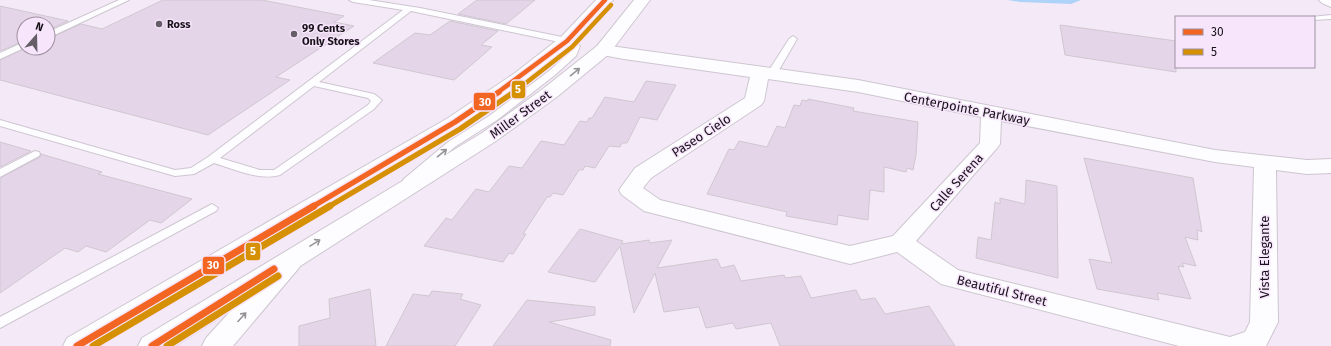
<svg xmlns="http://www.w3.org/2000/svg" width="1331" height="346" viewBox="0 0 1331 346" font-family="'Fira Sans',sans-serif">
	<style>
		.water { fill: #add3f8 }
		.building { fill: #e5d5e9; stroke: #cfc7d0 }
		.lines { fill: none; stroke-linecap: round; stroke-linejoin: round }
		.lane-casing { stroke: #cdc6d0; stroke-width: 2 }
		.street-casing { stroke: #cdc6d0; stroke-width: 2 }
		.secondary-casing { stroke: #cdc6d0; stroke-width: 2 }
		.lane { fill: #fdfcfe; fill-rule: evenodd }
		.street { fill: #fdfcfe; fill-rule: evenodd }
		.secondary { fill: #fdfcfe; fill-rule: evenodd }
		.bus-1-far2-casing { stroke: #f7e5fc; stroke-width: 7 }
		.bus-1-far1-casing { stroke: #f7e5fc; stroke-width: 8 }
		.bus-1-casing { stroke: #f7e5fc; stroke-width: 10 }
		.bus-2-far2-casing { stroke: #f7e5fc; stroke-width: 7 }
		.bus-2-far1-casing { stroke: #f7e5fc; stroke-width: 8 }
		.bus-2-casing { stroke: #f7e5fc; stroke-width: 10 }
		.bus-1-far2 { stroke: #f26522; stroke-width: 4.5 }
		.bus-1-far1 { stroke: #f26522; stroke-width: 5.5 }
		.bus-1 { stroke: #f26522; stroke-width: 7 }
		.bus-2-far2 { stroke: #d69004; stroke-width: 4.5 }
		.bus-2-far1 { stroke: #d69004; stroke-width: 5.5 }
		.bus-2 { stroke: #d69004; stroke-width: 7 }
		.oneway { stroke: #969397 }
		.poi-dot { fill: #655e67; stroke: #f7e5fc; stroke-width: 1.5 }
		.labels { text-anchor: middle; stroke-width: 3; stroke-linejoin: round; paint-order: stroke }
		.far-poi-label { font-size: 11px; font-weight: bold; fill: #181219; stroke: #f7e5fc; text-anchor: start }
		.street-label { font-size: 13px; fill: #181219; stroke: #f7e5fc }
		.line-badge { stroke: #f7e5fc; stroke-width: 1.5 }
		.badge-label { font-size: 11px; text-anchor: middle; font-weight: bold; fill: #fff }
	</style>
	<rect width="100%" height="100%" fill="#f4eaf7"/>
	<polygon class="water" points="1008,0 1081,0 1071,4 1020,2"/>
	<g class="building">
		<polygon points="163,0 262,0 344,16 334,22 354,26 276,77 290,80 208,135 0,80 0,60 26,48 48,48 48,39 81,24 102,29"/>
		<polygon points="477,0 535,0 506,24 458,14"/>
		<polygon points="0,6 68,21 48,30 48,24 24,24 24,41 0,51"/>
		<polygon points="450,21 498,31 481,45 492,47 454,80 373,63 415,33 430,35"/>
		<polygon points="1060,25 1176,41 1176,72 1065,55"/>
		<polygon points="646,81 676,85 657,120 640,117 627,143 622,143 620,147 609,146 595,168 585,166 583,170 579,170 563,195 553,193 550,197 547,197 523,234 526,234 513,254 509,253 503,262 424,246 446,218 452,220 476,189 489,192 509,166 522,168 541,141 564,145 580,121 587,122 589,118 592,118 605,97 634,102"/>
		<polygon points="808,99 854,108 853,111 918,122 916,155 913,170 907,168 906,172 884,167 884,192 870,190 868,220 838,215 837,225 786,216 787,212 707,194 729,149 734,150 739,141 767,147 777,126 785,128 794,105 800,106 802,100 808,101"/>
		<polygon points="0,142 31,151 0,167"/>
		<polygon points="41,154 102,172 98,174 192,199 161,223 150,220 106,252 86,246 78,252 65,248 0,293 0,178 40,157"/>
		<polygon points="1084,158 1193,178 1202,232 1197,230 1198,240 1185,237 1196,266 1182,263 1184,267 1178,266 1191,299 1157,293 1159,300 1097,289 1089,259 1112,263"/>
		<polygon points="1026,180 1057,186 1058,278 976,258 978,237 991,240 995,202 1000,204 1000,198 1025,204"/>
		<polygon points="580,229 623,241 621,244 649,240 650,243 672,240 657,268 717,259 721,268 734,265 741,281 784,275 785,278 801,276 811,298 856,290 861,300 875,298 885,314 929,306 955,346 780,346 771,323 736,329 733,323 706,328 699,307 664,312 655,273 634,313 620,246 595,282 548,272"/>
		<polygon points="370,289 376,346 299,346 299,326 330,318 329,299"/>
		<polygon points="432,291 463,294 460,299 481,305 455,346 386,346 413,294 429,296"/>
		<polygon points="527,300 595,307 595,315 549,322 611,340 610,346 493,346"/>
	</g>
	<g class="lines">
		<g class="lane-casing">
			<g id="lane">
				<polygon points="119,0 129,0 48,38 48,32"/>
				<path d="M 349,0 L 369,0 L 420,8 L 567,38 L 580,46 L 576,56 L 555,75 L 497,120 L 456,146 L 413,182 L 405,182 L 403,180 L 405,178 L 448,142 L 489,116 L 549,71 L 569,53 L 571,47 L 564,43 L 411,11 L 319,82 L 374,94 L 382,100 L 374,109 L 280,175 C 259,181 234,169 214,163 L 194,174 L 175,176 L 0,126 L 0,120 L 175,170 L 191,168 L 208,157 L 403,10 L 353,2 ZM 314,86 L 368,98 L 371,101 L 368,105 L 274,170 L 260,170 L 220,158 Z"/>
				<polygon points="1331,15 1331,19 1314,20 1314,17 1311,17"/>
				<polygon points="793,36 797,39 776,75 771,78 768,77 766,75 789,39"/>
				<polygon points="24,42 24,48 0,59 0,53"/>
				<polygon points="35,151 39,152 40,154 39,156 0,177 0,169"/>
				<polygon points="212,204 218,208 216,211 0,328 0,317"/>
			</g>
		</g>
		<g class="street-casing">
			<g id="street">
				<polygon points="1319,0 1331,0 1331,7 1322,3"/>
				<path d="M 603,45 L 858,80 L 1215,150 L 1307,160 L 1331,159 L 1331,173 L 1307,174 L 1276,170 L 1278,322 L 1266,346 L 1179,346 L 941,284 L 897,252 L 850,264 L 644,211 L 622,195 L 619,190 L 635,168 L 745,98 L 750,77 L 624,59 L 597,54 L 594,50 L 597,46 ZM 768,79 L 858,92 L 981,117 L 980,143 L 893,236 L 850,246 L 660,200 L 643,188 L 651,178 L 761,105 L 764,101 ZM 1001,121 L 1215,162 L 1254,167 L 1250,322 L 1245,332 L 1230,337 L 958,270 L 916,241 L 997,148 L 1000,144 Z"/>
				<polygon points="289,254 298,257 302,263 298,269 233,346 202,346 206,338 280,257"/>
			</g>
		</g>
		<g class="secondary-casing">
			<g id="secondary">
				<polygon points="596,0 613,0 573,45 527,81 462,126 100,346 63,346 67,338 448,118 515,73 561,37"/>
				<polygon points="634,0 650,0 609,54 558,96 496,141 175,346 138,346 142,338 482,133 544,88 597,46"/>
			</g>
		</g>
		<use href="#lane" class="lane"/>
		<use href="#street" class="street"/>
		<use href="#secondary" class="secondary"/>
		<g class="bus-1-far2-casing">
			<polyline id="bus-1-far2" points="497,93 567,41 605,0"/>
		</g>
		<g class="bus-1-far1-casing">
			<polyline id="bus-1-far1" points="312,207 455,122 499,92"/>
		</g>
		<g class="bus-1-casing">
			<g id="bus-1">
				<polyline points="77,346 314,206"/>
				<polyline points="152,346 274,269"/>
			</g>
		</g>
		<g class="bus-2-far2-casing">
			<polyline id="bus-2-far2" points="513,93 572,47 611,5"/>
		</g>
		<g class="bus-2-far1-casing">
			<polyline id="bus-2-far1" points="328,207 460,129 514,92"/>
		</g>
		<g class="bus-2-casing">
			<g id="bus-2">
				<polyline points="93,346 330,206"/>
				<polyline points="167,346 278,276"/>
			</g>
		</g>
		<use href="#bus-1-far2" class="bus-1-far2"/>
		<use href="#bus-1-far1" class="bus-1-far1"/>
		<use href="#bus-1" class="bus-1"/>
		<use href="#bus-2-far2" class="bus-2-far2"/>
		<use href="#bus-2-far1" class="bus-2-far1"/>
		<use href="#bus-2" class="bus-2"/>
	</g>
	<defs><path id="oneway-shaft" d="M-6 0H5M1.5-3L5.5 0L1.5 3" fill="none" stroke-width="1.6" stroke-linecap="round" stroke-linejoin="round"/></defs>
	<g class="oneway">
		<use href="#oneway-shaft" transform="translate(575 72) rotate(-39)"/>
		<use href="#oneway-shaft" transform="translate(442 153) rotate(-39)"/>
		<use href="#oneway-shaft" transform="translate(315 243) rotate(-32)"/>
		<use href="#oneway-shaft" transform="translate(242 317) rotate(-48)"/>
	</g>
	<g class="poi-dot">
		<circle cx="159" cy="24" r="4"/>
		<circle cx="294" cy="34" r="4"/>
	</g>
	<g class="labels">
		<g class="far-poi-label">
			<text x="167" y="28">Ross</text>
			<text x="302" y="32">99 Cents<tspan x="302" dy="13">Only Stores</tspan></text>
		</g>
		<g class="street-label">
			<text transform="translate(967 108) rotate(11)" y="5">Centerpointe Parkway</text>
			<text transform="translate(520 114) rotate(-36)" y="5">Miller Street</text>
			<text transform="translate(701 135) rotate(-33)" y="5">Paseo Cielo</text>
			<text transform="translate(956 182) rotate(-48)" y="5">Calle Serena</text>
			<text transform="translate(1264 257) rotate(-90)" y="5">Vista Elegante</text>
			<text transform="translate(1002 290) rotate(14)" y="5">Beautiful Street</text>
		</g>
	</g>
	<g class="line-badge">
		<rect x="511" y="80" width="15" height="19" rx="4" fill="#d69004"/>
		<rect x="473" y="92" width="23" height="19" rx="4" fill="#f26522"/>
		<rect x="245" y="242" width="16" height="19" rx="4" fill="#d69004"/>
		<rect x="202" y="256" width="23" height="19" rx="4" fill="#f26522"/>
	</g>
	<g class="badge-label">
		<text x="518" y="93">5</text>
		<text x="485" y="106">30</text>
		<text x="253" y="255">5</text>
		<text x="213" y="269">30</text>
	</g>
	<rect x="1175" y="16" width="140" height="52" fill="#f7e5fc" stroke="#9e91a1"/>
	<rect x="1183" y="29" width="20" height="6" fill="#f26522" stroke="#9e91a1"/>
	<text x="1211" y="36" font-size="12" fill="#181219">30</text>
	<rect x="1183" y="49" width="20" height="6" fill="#d69004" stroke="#9e91a1"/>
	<text x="1211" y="56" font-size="12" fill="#181219">5</text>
	<g transform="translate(36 36) rotate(20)"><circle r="19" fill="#f7e5fc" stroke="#9e91a1"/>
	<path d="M0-3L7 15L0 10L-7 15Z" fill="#655e67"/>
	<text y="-6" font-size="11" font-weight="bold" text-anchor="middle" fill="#181219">N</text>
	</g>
</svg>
